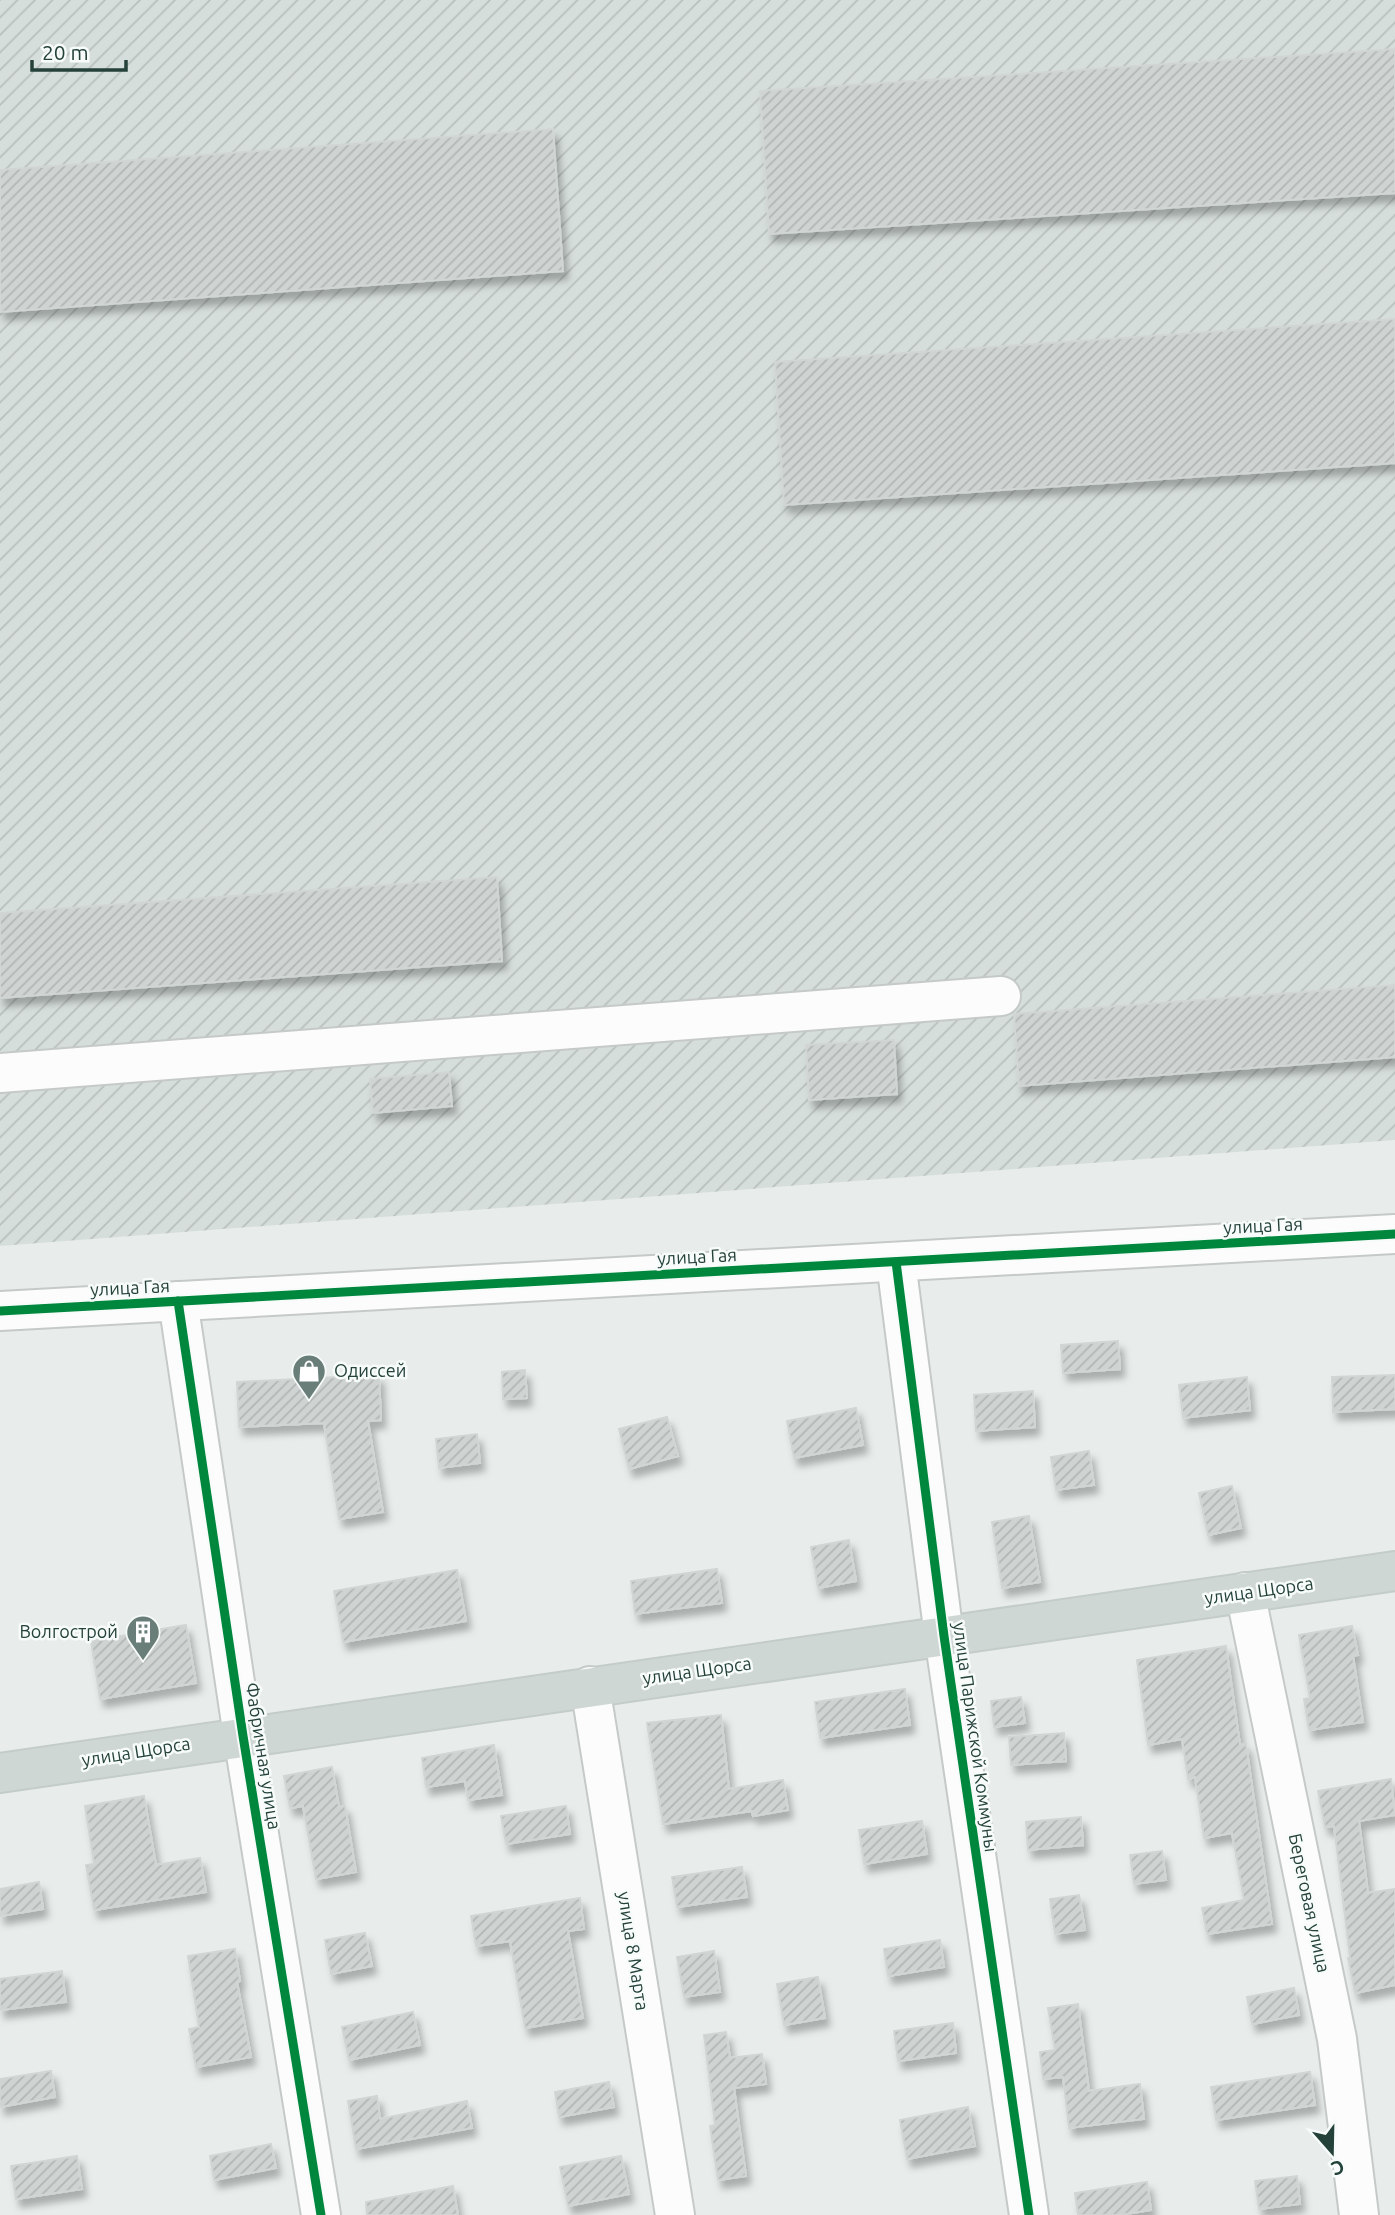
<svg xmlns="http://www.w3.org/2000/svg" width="1395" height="2215" viewBox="0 0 1395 2215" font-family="Ubuntu,sans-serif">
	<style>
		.industrial { fill: url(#industrial-furrows) }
		.building { fill: url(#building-hatch); stroke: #d1d6d4; stroke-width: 2; filter: url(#shadow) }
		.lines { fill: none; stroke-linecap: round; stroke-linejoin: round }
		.minor-casing { stroke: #c5cac8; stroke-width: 42 }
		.major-casing { stroke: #c3ccc9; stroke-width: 42 }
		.minor { stroke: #fcfcfc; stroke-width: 38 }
		.major { stroke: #cfd7d5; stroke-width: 38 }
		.cycleway-casing { stroke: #f7fbf9; stroke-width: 13 }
		.cycleway { stroke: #00873e; stroke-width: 9 }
		.labels { text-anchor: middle; stroke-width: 5; stroke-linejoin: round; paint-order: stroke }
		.street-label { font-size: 18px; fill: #24423a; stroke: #f7fbf9 }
		.poi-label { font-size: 18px; fill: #24423a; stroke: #f7fbf9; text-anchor: start }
	</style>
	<defs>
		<pattern id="industrial-furrows" width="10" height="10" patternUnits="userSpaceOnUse" patternTransform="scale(1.75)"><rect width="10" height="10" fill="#d6dedb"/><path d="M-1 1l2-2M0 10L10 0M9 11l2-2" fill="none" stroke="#b8c0bd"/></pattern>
		<pattern id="building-hatch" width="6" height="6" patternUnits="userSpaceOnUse" patternTransform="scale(1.75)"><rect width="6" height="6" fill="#cfd4d2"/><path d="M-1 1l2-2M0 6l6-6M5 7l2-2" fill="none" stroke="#b2b7b5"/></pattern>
		<filter id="shadow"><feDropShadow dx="4.5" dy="8" stdDeviation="3.5" flood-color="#0004"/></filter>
	</defs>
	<rect width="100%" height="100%" fill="#e8edeb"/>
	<polygon class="industrial" points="0,0 1395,0 1395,1140 0,1246"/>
	<g class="building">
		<polygon points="1395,49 1395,193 769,234 760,91"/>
		<polygon points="553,129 563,271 0,312 0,170"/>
		<polygon points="1395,319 1395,463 784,505 775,362"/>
		<polygon points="497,877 502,961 0,998 0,913"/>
		<polygon points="1395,985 1395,1057 1019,1086 1014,1014"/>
		<polygon points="894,1040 897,1094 809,1100 806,1045"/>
		<polygon points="449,1072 452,1106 373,1113 370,1079"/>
		<polygon points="1118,1341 1120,1369 1063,1373 1061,1345"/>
		<polygon points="525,1370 527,1398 503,1399 502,1372"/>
		<polygon points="379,1375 381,1420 368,1421 383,1512 339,1519 324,1423 239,1427 237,1382"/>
		<polygon points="1395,1375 1395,1409 1333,1412 1332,1377"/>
		<polygon points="1247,1377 1250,1410 1183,1418 1179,1385"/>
		<polygon points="1033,1391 1035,1427 976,1431 974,1395"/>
		<polygon points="856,1408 863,1445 794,1458 787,1421"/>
		<polygon points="667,1417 678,1456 629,1469 619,1429"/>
		<polygon points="477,1434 480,1463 439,1468 436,1439"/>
		<polygon points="1089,1451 1094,1485 1056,1490 1051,1457"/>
		<polygon points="1232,1486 1241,1528 1208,1535 1199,1493"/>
		<polygon points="1029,1516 1040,1582 1002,1588 992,1522"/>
		<polygon points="849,1540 856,1581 818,1588 811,1547"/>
		<polygon points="717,1569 722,1603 635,1614 631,1581"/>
		<polygon points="457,1570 466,1621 343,1642 334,1591"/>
		<polygon points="186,1625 196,1683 100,1699 91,1641"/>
		<polygon points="1352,1626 1358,1655 1353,1656 1363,1722 1309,1730 1304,1699 1310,1698 1299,1635"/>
		<polygon points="1226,1646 1240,1745 1246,1744 1272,1924 1207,1934 1202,1908 1244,1900 1232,1833 1204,1838 1195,1777 1188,1779 1182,1739 1148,1745 1137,1660"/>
		<polygon points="905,1689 910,1725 820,1738 815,1702"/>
		<polygon points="1021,1697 1025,1723 994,1727 991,1701"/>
		<polygon points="721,1715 729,1789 783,1780 788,1810 753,1816 752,1811 663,1824 647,1723"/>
		<polygon points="1064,1733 1066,1761 1011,1765 1009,1737"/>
		<polygon points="494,1745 502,1795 468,1800 465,1781 426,1787 422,1758"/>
		<polygon points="332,1767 339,1807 345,1806 356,1872 316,1879 303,1806 290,1808 284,1776"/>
		<polygon points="1391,1779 1395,1815 1359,1821 1368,1893 1395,1889 1395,1985 1355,1993 1348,1958 1350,1958 1334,1826 1325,1827 1318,1791"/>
		<polygon points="144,1796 156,1865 200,1858 206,1892 94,1910 86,1865 94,1864 85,1806"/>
		<polygon points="566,1806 570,1834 506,1844 501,1816"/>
		<polygon points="1081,1817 1083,1845 1028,1850 1026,1822"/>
		<polygon points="922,1821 927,1854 864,1864 859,1830"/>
		<polygon points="1162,1851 1166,1880 1134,1884 1130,1855"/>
		<polygon points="742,1867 747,1897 677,1907 672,1877"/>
		<polygon points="39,1882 43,1909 0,1916 0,1889"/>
		<polygon points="1079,1895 1085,1930 1055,1934 1050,1899"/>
		<polygon points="580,1898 584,1929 568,1931 583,2018 525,2028 510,1941 476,1946 471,1916"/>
		<polygon points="365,1933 372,1966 331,1974 325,1940"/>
		<polygon points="940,1940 944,1967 888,1976 884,1949"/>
		<polygon points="235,1949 240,1981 237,1982 251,2057 196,2067 189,2029 199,2027 188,1956"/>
		<polygon points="714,1951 720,1992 684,1997 677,1957"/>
		<polygon points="62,1971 66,2002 0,2010 0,1979"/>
		<polygon points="818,1977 825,2018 784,2025 777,1984"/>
		<polygon points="1294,1988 1299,2015 1252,2024 1247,1997"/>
		<polygon points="1078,2004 1089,2091 1140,2084 1144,2119 1069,2128 1063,2077 1043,2079 1040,2052 1055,2050 1048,2008"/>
		<polygon points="413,2012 420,2045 349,2060 342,2027"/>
		<polygon points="953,2023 956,2053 898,2061 894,2031"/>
		<polygon points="726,2032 730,2058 762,2054 766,2084 734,2088 746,2176 718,2180 710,2126 715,2125 704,2035"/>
		<polygon points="51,2071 55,2097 0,2107 0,2079"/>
		<polygon points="1310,2072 1315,2105 1216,2120 1211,2087"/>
		<polygon points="609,2082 614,2107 559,2117 555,2092"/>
		<polygon points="377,2096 380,2119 467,2101 472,2128 356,2149 348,2101"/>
		<polygon points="968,2107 975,2146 907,2159 900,2120"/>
		<polygon points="271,2144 276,2168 214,2180 210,2156"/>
		<polygon points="77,2156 82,2189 16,2199 11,2166"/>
		<polygon points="621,2156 629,2194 568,2206 560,2167"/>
		<polygon points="1297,2176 1300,2204 1259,2209 1255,2181"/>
		<polygon points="1147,2182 1151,2210 1120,2215 1078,2215 1075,2193"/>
		<polygon points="453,2186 458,2215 367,2215 366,2202"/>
	</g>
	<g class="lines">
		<g class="minor-casing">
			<g id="minor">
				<polyline points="0,1073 1001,996"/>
				<polyline points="896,1262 944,1636 1029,2215"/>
				<polyline points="178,1301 243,1736 321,2215"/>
				<polyline points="0,1311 1395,1234"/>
				<polyline points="1245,1592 1337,2039 1359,2215"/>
				<polyline points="590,1686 675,2215"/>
			</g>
		</g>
		<g class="major-casing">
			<polyline id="major" points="0,1773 1395,1571"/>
		</g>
		<use href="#minor" class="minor"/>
		<use href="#major" class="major"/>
		<g class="cycleway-casing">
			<g id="cycleway">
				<polyline points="896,1262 944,1636 1029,2215"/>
				<polyline points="178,1301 243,1736 321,2215"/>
				<polyline points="0,1311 1395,1234"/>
			</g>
		</g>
		<use href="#cycleway" class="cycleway"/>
	</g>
	<defs>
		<g id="shop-pin" transform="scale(1.75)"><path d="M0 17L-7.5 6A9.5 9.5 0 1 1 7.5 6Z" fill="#697e78" stroke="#f7fbf9"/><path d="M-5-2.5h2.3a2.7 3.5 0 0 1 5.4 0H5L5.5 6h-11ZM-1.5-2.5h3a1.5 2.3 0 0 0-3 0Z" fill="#fff"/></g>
		<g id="building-pin" transform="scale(1.75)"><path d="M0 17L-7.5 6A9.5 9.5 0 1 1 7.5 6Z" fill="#697e78" stroke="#f7fbf9"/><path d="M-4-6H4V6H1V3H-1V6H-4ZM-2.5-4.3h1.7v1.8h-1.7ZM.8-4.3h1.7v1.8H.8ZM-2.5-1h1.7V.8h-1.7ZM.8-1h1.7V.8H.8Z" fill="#fff"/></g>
	</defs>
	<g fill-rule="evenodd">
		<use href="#shop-pin" x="309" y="1371"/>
		<use href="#building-pin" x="143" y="1632"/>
	</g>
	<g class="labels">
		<g class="street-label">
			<text transform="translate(1263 1226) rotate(-3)" y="6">улица Гая</text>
			<text transform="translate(697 1257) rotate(-3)" y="6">улица Гая</text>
			<text transform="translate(130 1288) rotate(-3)" y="6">улица Гая</text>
			<text transform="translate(1259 1591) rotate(-8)" y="6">улица Щорса</text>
			<text transform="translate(697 1671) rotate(-8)" y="6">улица Щорса</text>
			<text transform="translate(975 1737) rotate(82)" y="6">улица Парижской Коммуны</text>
			<text transform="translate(136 1752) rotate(-9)" y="6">улица Щорса</text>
			<text transform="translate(263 1756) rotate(81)" y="6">Фабричная улица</text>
			<text transform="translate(1309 1903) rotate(78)" y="6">Береговая улица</text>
			<text transform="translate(633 1951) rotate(81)" y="6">улица 8 Марта</text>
		</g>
		<g class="poi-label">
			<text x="334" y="1377">Одиссей</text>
			<text x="118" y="1638" text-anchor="end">Волгострой</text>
		</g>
	</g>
	<g transform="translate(1332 2152) rotate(160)" stroke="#f7fbf9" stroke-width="5" paint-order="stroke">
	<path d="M0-5L12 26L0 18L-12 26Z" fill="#24423a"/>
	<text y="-10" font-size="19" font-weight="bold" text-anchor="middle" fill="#24423a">С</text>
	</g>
	<path d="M32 60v10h94v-10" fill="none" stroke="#24423a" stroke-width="3.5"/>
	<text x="42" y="60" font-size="21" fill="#24423a" stroke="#f7fbf9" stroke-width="5" paint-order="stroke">20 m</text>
</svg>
